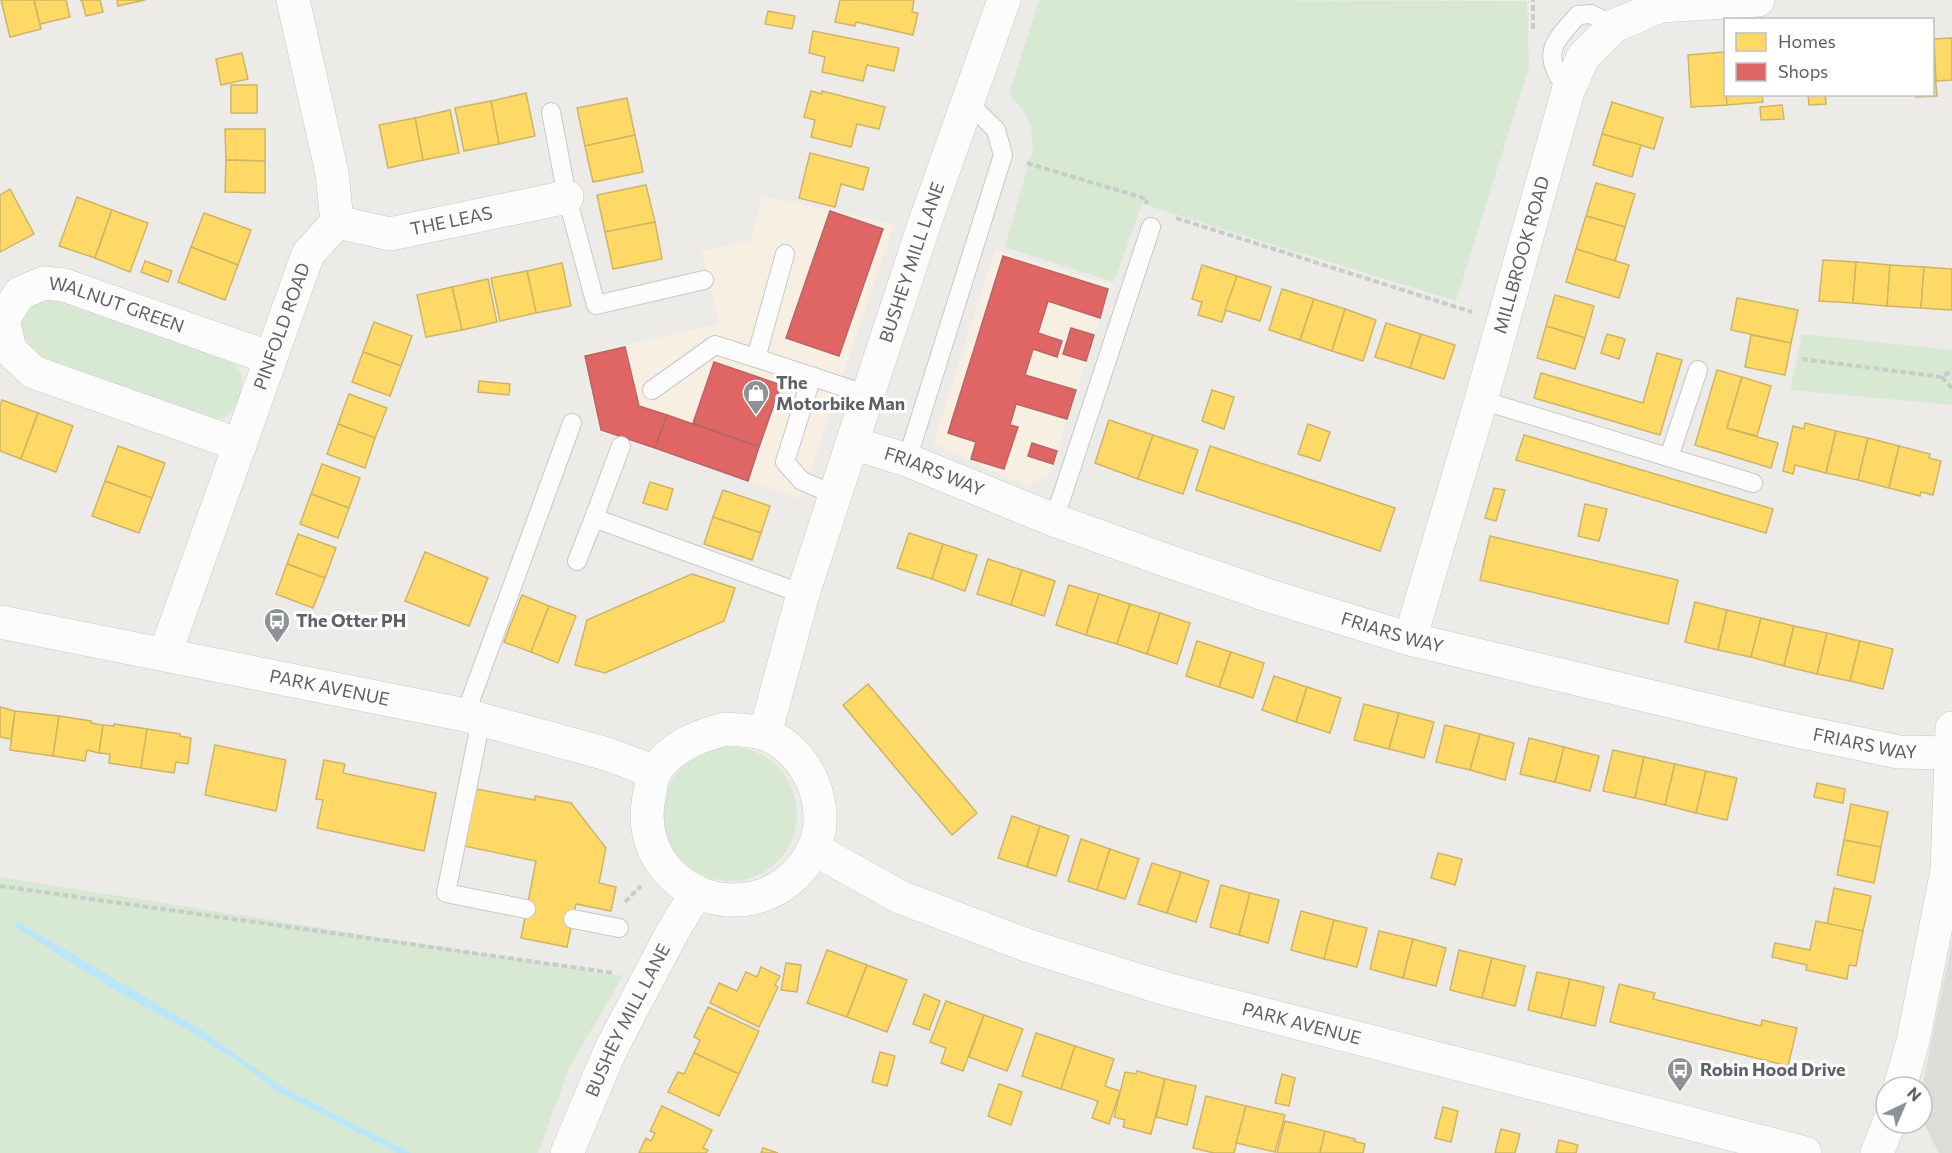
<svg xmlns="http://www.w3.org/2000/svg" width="1952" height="1153" viewBox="0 0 1952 1153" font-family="Commissioner,sans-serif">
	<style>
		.commercial { fill: #f7efe1 }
		.industrial { fill: #dedcd9 }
		.green { fill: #d7e9d3 }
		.water { fill: #bbe5f8 }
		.homes { fill: #ffd966; stroke: #ceb566; stroke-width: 1.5 }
		.shops { fill: #e06666; stroke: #b96566; stroke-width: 1.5 }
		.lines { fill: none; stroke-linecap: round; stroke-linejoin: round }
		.lane-casing { stroke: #c8c8c9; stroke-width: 20 }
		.street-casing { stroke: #c8c8c9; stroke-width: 34 }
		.secondary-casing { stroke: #c9caca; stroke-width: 34 }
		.path { stroke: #c7ccc9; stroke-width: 4; stroke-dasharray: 6 3; stroke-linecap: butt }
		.lane { stroke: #fcfcfc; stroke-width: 18 }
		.street { stroke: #fcfcfc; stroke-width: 33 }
		.secondary { stroke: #fcfcfc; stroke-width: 33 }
		.labels { text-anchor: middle; stroke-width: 6; stroke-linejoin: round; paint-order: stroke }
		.street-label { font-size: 18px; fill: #5d6266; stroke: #fff }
		.poi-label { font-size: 18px; font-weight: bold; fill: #5d6266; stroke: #fff; text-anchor: start }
	</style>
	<rect width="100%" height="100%" fill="#edebe8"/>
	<g class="commercial">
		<polygon points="763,196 894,224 801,499 599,432 583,354 719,324 702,251 750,241"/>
		<polygon points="995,250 1111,285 1049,476 1027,486 933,444"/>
	</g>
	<polygon class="industrial" points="1952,942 1952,1153 1939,1153 1922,1120 1922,1088"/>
	<g class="green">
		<polygon points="1039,0 1527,1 1529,67 1456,301 1142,204 1114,282 1005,247 1033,148 1031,128 1023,110 1009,94"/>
		<path d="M 43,295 L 229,359 C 233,363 239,368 241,374 C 245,388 238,408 225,417 C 220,420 212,420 206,420 L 35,356 L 19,333 C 22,313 26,305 43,295 Z"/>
		<polygon points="1802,334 1952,350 1952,405 1790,390"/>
		<circle cx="730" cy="814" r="67"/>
		<polygon points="0,877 623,976 570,1066 538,1153 0,1153"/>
	</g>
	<polygon class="water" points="18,922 200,1029 279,1085 411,1153 397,1153 276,1091 247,1068 193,1033 113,989 15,927"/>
	<g class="homes">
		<polygon points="1,0 34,0 41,29 10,37"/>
		<polygon points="34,0 66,0 70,17 40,24"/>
		<polygon points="80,0 100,0 103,12 86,16 82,1"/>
		<polygon points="117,0 145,0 118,6"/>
		<polygon points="840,0 914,0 912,12 918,13 913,35 856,22 855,26 835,22"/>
		<polygon points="768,11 795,16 792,29 765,24"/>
		<polygon points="813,31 899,48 894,71 867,65 863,81 822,72 825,57 809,53"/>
		<polygon points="1952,38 1952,80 1936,81 1934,39"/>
		<polygon points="1932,39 1937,96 1916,97 1916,94 1932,94"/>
		<polygon points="1724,52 1727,105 1691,107 1688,55"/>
		<polygon points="242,53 248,79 221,85 216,59"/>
		<rect x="231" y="85" width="26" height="28"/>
		<polygon points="811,91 822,94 822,91 885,107 879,129 857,124 851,147 811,137 815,120 804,117"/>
		<polygon points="526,93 535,136 499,144 491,101"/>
		<polygon points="1726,94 1762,94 1763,102 1727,105"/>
		<polygon points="1808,94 1825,94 1826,104 1809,105"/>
		<polygon points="627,98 635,135 585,146 577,108"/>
		<polygon points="491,101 499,144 464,151 455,108"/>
		<polygon points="1612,102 1663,118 1654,149 1602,134"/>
		<polygon points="1782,105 1784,119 1761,120 1760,107"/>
		<polygon points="450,110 459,153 423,160 415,118"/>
		<polygon points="415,118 423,160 388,168 379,125"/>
		<polygon points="225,129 265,129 265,161 226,160"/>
		<polygon points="1602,134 1641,145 1632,177 1593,165"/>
		<polygon points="635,135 643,172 593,182 585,146"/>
		<polygon points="810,153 869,168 863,190 841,184 835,207 799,198"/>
		<polygon points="226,160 265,161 265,193 225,192"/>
		<polygon points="1596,183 1635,194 1625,227 1586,216"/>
		<polygon points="646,185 655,222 605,232 597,195"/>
		<polygon points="10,189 34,234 0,252 0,195"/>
		<polygon points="77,197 112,210 95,258 59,246"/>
		<polygon points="112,210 148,223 130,272 95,258"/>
		<polygon points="204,213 251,230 238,265 191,247"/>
		<polygon points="1586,216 1625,227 1615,261 1576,249"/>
		<polygon points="655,222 662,259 613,269 605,232"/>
		<polygon points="191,247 238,265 225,300 178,282"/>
		<polygon points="1576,249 1629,265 1619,298 1566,282"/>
		<polygon points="1823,260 1856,262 1853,303 1819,301"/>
		<polygon points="145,261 172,271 168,282 141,272"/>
		<polygon points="1856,262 1890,265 1887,306 1853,303"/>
		<polygon points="562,263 571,306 536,313 527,271"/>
		<polygon points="1202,265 1237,276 1222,322 1198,315 1202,302 1192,299"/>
		<polygon points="1890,265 1924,267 1921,308 1887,306"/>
		<polygon points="1924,267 1952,269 1952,310 1921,308"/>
		<polygon points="527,271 536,313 500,321 491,278"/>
		<polygon points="1237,276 1271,287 1260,321 1225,310"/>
		<polygon points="488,279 497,322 462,330 452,287"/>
		<polygon points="452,287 462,330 426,337 417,295"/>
		<polygon points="1282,289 1314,299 1300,340 1269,330"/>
		<polygon points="1555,295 1594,306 1585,338 1546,326"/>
		<polygon points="1737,298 1798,310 1791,343 1731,330"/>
		<polygon points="1314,299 1345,309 1332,351 1300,340"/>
		<polygon points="1345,309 1376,320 1363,361 1332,351"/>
		<polygon points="374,322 412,336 401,366 363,352"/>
		<polygon points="1386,323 1421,334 1410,368 1375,357"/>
		<polygon points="1546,326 1585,338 1575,369 1537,358"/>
		<polygon points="1421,334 1455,345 1444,379 1410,368"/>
		<polygon points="1607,334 1625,339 1619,359 1601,353"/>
		<polygon points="1751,335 1791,343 1785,375 1745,367"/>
		<polygon points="363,352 401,366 390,396 352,382"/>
		<polygon points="1657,353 1682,360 1660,435 1534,398 1541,373 1643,403"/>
		<polygon points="1717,370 1742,377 1727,428 1778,443 1771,468 1695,445"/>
		<polygon points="1742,377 1771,386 1757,436 1727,428"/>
		<polygon points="479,381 510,384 509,395 478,392"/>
		<polygon points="1212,390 1234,397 1224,429 1202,421"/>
		<polygon points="349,394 387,408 375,438 338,424"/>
		<polygon points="2,400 38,413 21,459 0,451 0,406"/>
		<polygon points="38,413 73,426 56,472 21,459"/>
		<polygon points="1109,420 1153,435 1138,479 1095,463"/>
		<polygon points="1805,423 1836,431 1826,473 1795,465 1793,474 1783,471 1793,426 1804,429"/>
		<polygon points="338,424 375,438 365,468 327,454"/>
		<polygon points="1308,424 1330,432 1320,461 1298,454"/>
		<polygon points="1836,431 1868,438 1858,480 1826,473"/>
		<polygon points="1153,435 1198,450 1183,494 1138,479"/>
		<polygon points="1524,435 1773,509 1766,533 1516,460"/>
		<polygon points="1868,438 1899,446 1889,488 1858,480"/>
		<polygon points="118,446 165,463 152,498 105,481"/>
		<polygon points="1210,446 1395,508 1380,551 1196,490"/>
		<polygon points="1899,446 1930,454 1929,458 1941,461 1933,495 1921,492 1920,496 1889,488"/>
		<polygon points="322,464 360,478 349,508 311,494"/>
		<polygon points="105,481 152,498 139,533 92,516"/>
		<polygon points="650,482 673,489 667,510 643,503"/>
		<polygon points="1494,488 1505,490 1496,521 1485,518"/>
		<polygon points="723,490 770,506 761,533 713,517"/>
		<polygon points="311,494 349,508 338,538 300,524"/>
		<polygon points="1585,504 1607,509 1599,541 1578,536"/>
		<polygon points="713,517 761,533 752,560 704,544"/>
		<polygon points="909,533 943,544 932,579 897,568"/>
		<polygon points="298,534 336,548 325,578 287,564"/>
		<polygon points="1490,536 1678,580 1668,624 1480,580"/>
		<polygon points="943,544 977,555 965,591 932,579"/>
		<polygon points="425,552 488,578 469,626 405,601"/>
		<polygon points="988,559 1022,570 1011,605 977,594"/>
		<polygon points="287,564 325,578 313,608 276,594"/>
		<polygon points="1022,570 1055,581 1044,616 1011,605"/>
		<polygon points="692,574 735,588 724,621 605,673 575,665 587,620"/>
		<polygon points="1069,585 1099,594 1086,635 1056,625"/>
		<polygon points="1099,594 1130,604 1117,644 1086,635"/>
		<polygon points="522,595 549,606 531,652 504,642"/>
		<polygon points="1695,602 1727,610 1718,650 1685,642"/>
		<polygon points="1130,604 1160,613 1147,654 1117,644"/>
		<polygon points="549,606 576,616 558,663 531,652"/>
		<polygon points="1727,610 1761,618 1751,657 1718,650"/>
		<polygon points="1160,613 1190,623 1177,664 1147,654"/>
		<polygon points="1761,618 1794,626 1784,666 1751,657"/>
		<polygon points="1794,626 1827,633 1817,674 1784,666"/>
		<polygon points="1827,633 1860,641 1850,681 1817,674"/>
		<polygon points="1197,641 1231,652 1219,687 1186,676"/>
		<polygon points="1860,641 1893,649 1883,689 1850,681"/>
		<polygon points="1231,652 1264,663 1253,698 1219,687"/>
		<polygon points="1274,676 1307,687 1296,722 1262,710"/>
		<polygon points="868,684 977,813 952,835 843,705"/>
		<polygon points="1307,687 1341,698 1330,733 1296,722"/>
		<polygon points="1364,704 1399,713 1389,749 1354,740"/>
		<polygon points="0,707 15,711 11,739 0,737"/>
		<polygon points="15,711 59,716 53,756 10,750"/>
		<polygon points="1399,713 1434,722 1424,758 1389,749"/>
		<polygon points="59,716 91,721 91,723 103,725 99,753 87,750 85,761 53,756"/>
		<polygon points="114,724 147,729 141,768 109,763 110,754 99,753 103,725 114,726"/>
		<polygon points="1445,725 1480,734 1470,770 1436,762"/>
		<polygon points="147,729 180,734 180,736 191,738 188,764 176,762 174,773 141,768"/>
		<polygon points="1480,734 1514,743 1505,780 1470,770"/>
		<polygon points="1529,738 1564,747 1555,782 1520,774"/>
		<polygon points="215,745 286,760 276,811 205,795"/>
		<polygon points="1564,747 1599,756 1590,791 1555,782"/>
		<polygon points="1613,750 1644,757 1635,798 1603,791"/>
		<polygon points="1644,757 1675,764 1665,805 1635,798"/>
		<polygon points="324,760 345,764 343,773 436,793 424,851 317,828 323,800 316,799"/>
		<polygon points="1675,764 1706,771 1696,813 1665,805"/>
		<polygon points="1706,771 1737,778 1727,820 1696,813"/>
		<polygon points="1817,783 1845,789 1843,803 1814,797"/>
		<polygon points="476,789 535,800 535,796 571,803 606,848 599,883 616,887 611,911 576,904 567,947 521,938 536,861 464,846"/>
		<polygon points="1851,804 1888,812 1881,847 1844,840"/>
		<polygon points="1012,816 1040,826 1027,867 998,858"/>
		<polygon points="1040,826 1069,836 1056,876 1027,867"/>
		<polygon points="1081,839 1110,849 1097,890 1068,881"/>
		<polygon points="1844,840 1881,847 1874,883 1837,875"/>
		<polygon points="1110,849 1139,859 1125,899 1097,890"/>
		<polygon points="1438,853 1462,859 1455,885 1431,878"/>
		<polygon points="1152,863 1181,872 1167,913 1138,904"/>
		<polygon points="1181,872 1209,881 1196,922 1167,913"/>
		<polygon points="1221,885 1250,893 1239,935 1210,927"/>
		<polygon points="1834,888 1871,896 1863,931 1827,924"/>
		<polygon points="1250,893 1279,900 1268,943 1239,935"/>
		<polygon points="1301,911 1334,920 1324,959 1291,950"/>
		<polygon points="1334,920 1367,928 1357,967 1324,959"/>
		<polygon points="1816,921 1863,931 1856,966 1849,965 1847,979 1806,970 1807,965 1772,957 1775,943 1810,950"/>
		<polygon points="1379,931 1413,939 1403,978 1370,969"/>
		<polygon points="1413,939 1446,948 1436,986 1403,978"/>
		<polygon points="827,950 867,965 847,1017 807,1003"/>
		<polygon points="1459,950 1492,958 1482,998 1450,990"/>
		<polygon points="1492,958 1525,966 1515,1006 1482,998"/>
		<polygon points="786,963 801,965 797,992 781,990"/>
		<polygon points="867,965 907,980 887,1032 847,1017"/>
		<polygon points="761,967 780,976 775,985 778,987 759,1027 710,1003 719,983 737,991 746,972 757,977"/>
		<polygon points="1537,972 1570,979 1561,1018 1528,1010"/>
		<polygon points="1570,979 1604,987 1595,1026 1561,1018"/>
		<polygon points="1619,984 1655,993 1653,999 1761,1026 1762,1020 1797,1028 1788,1066 1610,1022"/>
		<polygon points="924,994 940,1001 929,1030 913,1024"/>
		<polygon points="946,1001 984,1015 963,1071 941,1063 946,1048 930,1042"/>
		<polygon points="708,1007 759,1031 739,1074 694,1053 700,1040 694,1037"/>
		<polygon points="984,1015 1023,1029 1007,1071 969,1057"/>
		<polygon points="1036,1033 1075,1046 1061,1089 1022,1076"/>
		<polygon points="1075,1046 1114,1059 1105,1086 1120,1091 1109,1124 1092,1118 1098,1101 1061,1089"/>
		<polygon points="880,1052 895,1056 887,1086 872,1082"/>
		<polygon points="694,1053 739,1074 719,1116 668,1092 678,1072 684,1074"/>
		<polygon points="1137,1071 1165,1079 1151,1134 1123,1127 1125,1120 1114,1117 1125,1072 1136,1074"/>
		<polygon points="1282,1074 1295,1078 1289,1106 1275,1103"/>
		<polygon points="1165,1079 1196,1086 1187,1125 1156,1117"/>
		<polygon points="999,1084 1022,1092 1011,1125 988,1116"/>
		<polygon points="1206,1096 1246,1106 1234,1153 1214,1153 1193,1148"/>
		<polygon points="662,1106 712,1130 703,1148 708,1150 706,1153 639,1153 646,1138 651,1141 655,1133 650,1131"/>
		<polygon points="1246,1106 1285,1115 1275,1152 1236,1143"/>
		<polygon points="1443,1107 1458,1111 1451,1142 1435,1138"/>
		<polygon points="1285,1121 1325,1131 1320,1153 1277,1153"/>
		<polygon points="1501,1129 1520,1134 1515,1153 1495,1153"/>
		<polygon points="1325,1131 1355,1139 1354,1141 1365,1144 1363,1153 1320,1153"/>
		<polygon points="1559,1140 1578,1145 1576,1153 1556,1153"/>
		<polygon points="763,1148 778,1153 761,1153"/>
	</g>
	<g class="shops">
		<polygon points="830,211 883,229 839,356 786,338"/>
		<polygon points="1003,256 1108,289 1100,318 1048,301 1038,333 1062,341 1057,357 1033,349 1025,375 1076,390 1067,419 1016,404 1010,425 1018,427 1004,469 971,459 976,442 948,433"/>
		<polygon points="1071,328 1094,335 1086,361 1063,354"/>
		<polygon points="625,347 639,406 667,415 655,448 601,430 585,356"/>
		<polygon points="714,362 781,385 759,447 693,423"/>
		<polygon points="667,415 759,447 748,481 655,448"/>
		<polygon points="1032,443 1057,451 1053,464 1028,456"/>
	</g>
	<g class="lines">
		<g class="lane-casing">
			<g id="lane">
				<path d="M 1568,91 C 1542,54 1550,46 1578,15 L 1591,14 L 1614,26"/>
				<polyline points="551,112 567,197 596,305 704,280"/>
				<polyline points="785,254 756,358 868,395"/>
				<polyline points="812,376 785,462 802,481 835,495"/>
				<polyline points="652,390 715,345 756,358"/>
				<polyline points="1481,400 1753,483"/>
				<polyline points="621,446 594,518 803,594"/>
				<polyline points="1669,457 1698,370"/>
				<polyline points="907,460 1003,155 996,130 968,102"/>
				<polyline points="1054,520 1151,227"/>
				<polyline points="577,561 594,518"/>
				<polyline points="465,715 572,423"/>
				<polyline points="481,720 446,893 526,909"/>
				<polyline points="573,919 619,928"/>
			</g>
		</g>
		<g class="street-casing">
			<g id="street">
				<path id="s1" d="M 337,222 L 390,234 L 567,197"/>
				<path id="s2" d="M 852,443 L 907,460 L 1054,520 L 1162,559 L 1270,596 L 1410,639 L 1774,726 L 1899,752 L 1951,753"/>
				<path id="s3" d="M 240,445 L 33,372 L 10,350 L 3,319 L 20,293 L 44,283 L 64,285 L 270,358"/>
				<path id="s4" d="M 1410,639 L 1481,400 L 1568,91 L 1583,57 L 1614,26 L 1660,6 L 1758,0"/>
				<path id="s5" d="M 165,654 L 308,254 L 337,222 L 332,173 L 293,0"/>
				<polyline points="1900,1087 1913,1041 1947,871 1952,728"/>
				<polyline points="1877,1153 1889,1123"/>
			</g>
		</g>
		<g class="secondary-casing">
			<g id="secondary">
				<path id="s6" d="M 0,622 L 465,715 L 607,754 L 655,772"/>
				<path d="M 725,729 C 737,730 753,730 765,734 C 808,750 832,807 814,848 C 803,873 778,893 753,898 C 691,911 636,860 649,797 C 651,789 651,777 656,770 C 673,746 698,736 725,729 Z"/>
				<path id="s7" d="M 765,734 L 803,594 L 852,443 L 925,222 L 1004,0"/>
				<path id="s8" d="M 814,849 L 900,897 L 1029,946 L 1166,989 L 1805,1153"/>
				<path id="s9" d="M 567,1153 L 611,1049 L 673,931 L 696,893"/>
			</g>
		</g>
		<g class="path">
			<polyline points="1533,29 1533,0"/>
			<polyline points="1027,163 1147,199 1146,204"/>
			<polyline points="1176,218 1472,312"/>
			<polyline points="1802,359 1942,377 1952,370"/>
			<polyline points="1942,377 1952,388"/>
			<polyline points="0,886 614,973"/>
			<polyline points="625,902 641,886"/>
		</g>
		<use href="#lane" class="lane"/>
		<use href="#street" class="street"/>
		<use href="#secondary" class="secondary"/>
	</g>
	<defs>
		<g id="shop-pin" transform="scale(1.35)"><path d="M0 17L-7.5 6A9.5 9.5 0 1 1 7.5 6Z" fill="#8f9294" stroke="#fff"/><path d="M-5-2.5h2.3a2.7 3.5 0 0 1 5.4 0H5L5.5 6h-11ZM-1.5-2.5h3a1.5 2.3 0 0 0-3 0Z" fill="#fff"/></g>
		<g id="bus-pin" transform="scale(1.35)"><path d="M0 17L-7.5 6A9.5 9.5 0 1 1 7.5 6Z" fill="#8f9294" stroke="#fff"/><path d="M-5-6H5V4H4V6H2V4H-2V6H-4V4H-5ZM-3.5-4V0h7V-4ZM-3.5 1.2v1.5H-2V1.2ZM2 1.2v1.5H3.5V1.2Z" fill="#fff"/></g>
	</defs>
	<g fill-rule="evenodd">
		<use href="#shop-pin" x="756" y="393"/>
		<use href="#bus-pin" x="277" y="621"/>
		<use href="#bus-pin" x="1680" y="1070"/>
	</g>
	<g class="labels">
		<g class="street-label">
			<text dy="6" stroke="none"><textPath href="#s1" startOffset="117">THE LEAS</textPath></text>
			<text dy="6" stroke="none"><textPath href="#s4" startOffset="400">MILLBROOK ROAD</textPath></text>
			<text dy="6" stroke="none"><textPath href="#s7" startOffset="494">BUSHEY MILL LANE</textPath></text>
			<text dy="6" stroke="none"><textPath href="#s3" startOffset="416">WALNUT GREEN</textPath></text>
			<text dy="6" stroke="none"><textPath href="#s5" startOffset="348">PINFOLD ROAD</textPath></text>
			<text dy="6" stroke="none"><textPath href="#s2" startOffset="87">FRIARS WAY</textPath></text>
			<text dy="6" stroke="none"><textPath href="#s2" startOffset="573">FRIARS WAY</textPath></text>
			<text dy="6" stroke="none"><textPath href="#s6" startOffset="336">PARK AVENUE</textPath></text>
			<text dy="6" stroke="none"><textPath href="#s2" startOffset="1059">FRIARS WAY</textPath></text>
			<text dy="6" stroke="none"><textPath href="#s9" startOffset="146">BUSHEY MILL LANE</textPath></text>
			<text dy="6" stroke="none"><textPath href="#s8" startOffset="520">PARK AVENUE</textPath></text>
		</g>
		<g class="poi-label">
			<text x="776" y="389">The<tspan x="776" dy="21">Motorbike Man</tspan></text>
			<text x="296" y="627">The Otter PH</text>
			<text x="1700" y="1076">Robin Hood Drive</text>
		</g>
	</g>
	<rect x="1724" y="18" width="210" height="78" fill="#ffffff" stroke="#bec0c2" stroke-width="1.5"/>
	<rect x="1736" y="33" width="30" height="18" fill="#ffd966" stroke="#bec0c2" stroke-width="1.5"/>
	<text x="1778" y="48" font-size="18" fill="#5d6266">Homes</text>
	<rect x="1736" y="63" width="30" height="18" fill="#e06666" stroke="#bec0c2" stroke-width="1.5"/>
	<text x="1778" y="78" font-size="18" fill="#5d6266">Shops</text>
	<g transform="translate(1904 1105) rotate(44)"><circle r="28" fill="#ffffff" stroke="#bec0c2" stroke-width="1.5"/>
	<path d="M0-4.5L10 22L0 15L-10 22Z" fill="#8f9294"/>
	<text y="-9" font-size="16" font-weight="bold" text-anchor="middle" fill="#5d6266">N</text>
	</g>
</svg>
